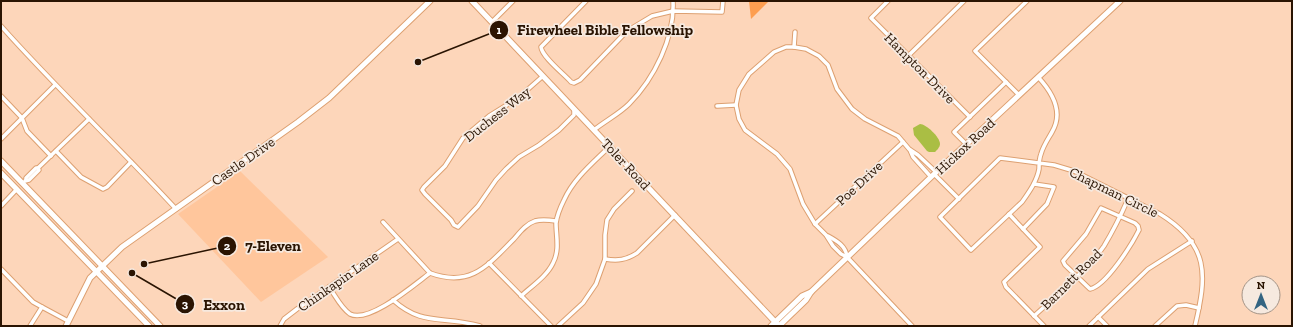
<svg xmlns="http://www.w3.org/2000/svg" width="1293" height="327" viewBox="0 0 1293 327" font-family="'Zilla Slab',serif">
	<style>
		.built { fill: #ffc69c }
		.green { fill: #fd9e50 }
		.water { fill: #aabe44 }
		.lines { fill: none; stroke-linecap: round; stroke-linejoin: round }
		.street-casing { stroke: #dda071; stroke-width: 5.5 }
		.secondary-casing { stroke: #dda071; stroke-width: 7 }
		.street { stroke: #fff; stroke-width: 3.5 }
		.secondary { stroke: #fff; stroke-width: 5 }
		.labels { text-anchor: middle; stroke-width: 3.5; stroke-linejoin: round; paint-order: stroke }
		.street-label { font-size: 14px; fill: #2a1402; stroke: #f6e9df }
		.leader { fill: none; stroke: #2a1402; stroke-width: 1.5 }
		.callout-dot { fill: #2a1402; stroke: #f6e9df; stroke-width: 1.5 }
		.mark-label { font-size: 12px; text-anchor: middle; font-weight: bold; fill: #fff }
		.callout-label { font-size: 15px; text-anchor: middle; font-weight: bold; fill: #2a1402; stroke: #f6e9df; stroke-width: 3.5; stroke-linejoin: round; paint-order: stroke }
	</style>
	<rect width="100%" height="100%" fill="#fdd6ba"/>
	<polygon class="built" points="240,171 328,257 261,302 178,214"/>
	<polygon class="green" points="749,1 769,1 751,19"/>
	<path class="water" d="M 920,124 C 926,124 940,137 940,144 C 940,147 937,150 935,152 L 929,152 L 927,151 L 914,135 L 913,128 Z"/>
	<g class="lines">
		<g class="street-casing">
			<g id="street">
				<path d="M 586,1 L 541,47 C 542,57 564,74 571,82 L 574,83 L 580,80 L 627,31 L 652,16 L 673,11 L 722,12 L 723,1"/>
				<polyline points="888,1 871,18 970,117"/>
				<polyline points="492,22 513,1"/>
				<path d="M 1,26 C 57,89 119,147 176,209"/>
				<polyline points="794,47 795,32"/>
				<polyline points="908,56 964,1"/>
				<polyline points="543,76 518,98 489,116 463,138 445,166 424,187 422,190 425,194 451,220 454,225 458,227 478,206 496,180 506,169 519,157 539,145 559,130 574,115 574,110"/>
				<path d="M 1038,77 C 1052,92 1064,112 1052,132 C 1048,139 1043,146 1041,154 C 1039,159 1039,164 1039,169 C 1037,181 1029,192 1022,202 L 971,250 L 940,217 L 1000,158 L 1054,165 L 1074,171 L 1160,214 C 1210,245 1207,275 1195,326"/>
				<polyline points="1019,95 975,51 1027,1"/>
				<polyline points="1,96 22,118 27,131 51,156"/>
				<polyline points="717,106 736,105"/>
				<path d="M 594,130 C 605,121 619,114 629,104 C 654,79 675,37 673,1"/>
				<polyline points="1,139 55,85"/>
				<polyline points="966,144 954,132 1006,82"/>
				<polyline points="910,150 913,157 931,177"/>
				<polyline points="56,151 81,177 103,189 107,187 131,162"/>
				<polyline points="934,174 959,199"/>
				<polyline points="26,180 26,178 36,168 38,168 89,119"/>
				<polyline points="25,181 29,180 39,170 38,168"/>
				<polyline points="1,206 17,189"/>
				<path d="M 1101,208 L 1135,223 L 1138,226 L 1139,230 C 1132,244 1106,286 1090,289 L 1065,265 L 1063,261 L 1086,234 Z"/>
				<polyline points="1009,214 1040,247 1004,282 1006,287 1044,326"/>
				<path d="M 383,222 L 430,273 C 471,288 488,265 514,239 C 520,232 526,224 535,221 C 542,219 549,220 556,221"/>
				<polyline points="815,224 903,142"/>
				<polyline points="1023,229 1047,204 1054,187 1034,184"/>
				<path d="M 828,236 C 837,241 846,246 847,257"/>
				<path d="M 605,259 C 618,261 626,260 637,253 L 675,215"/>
				<polyline points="489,263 551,326"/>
				<polyline points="1,269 33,302 42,307 68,321"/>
				<path d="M 329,287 C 335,295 341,308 350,314 C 369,324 415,284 430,273"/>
				<path d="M 521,296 C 532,286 547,276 553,263 C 560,250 556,236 556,223 C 557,216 561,206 564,200 C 574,178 593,163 610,146"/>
				<path d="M 393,300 C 423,327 442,315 480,326"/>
				<path d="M 1034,316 C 1056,296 1088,269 1104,246 C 1113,231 1121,215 1128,199"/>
				<polyline points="1098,317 1107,326"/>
				<polyline points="30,326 42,307"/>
				<polyline points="280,326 284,319 297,309 398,239"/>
				<polyline points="558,326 583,303 596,284 605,259 605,235 607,220 614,209 632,191"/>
				<polyline points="912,326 847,257 841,254 833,246 826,235 815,224 803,204 790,169 777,154 745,130 739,119 736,105 739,90 749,74 774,52 786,47 794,47 806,49 819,56 828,65 837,89 852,109 865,119 898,136 909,149 918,155 936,172"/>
				<polyline points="1089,326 1148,269 1192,241"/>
				<polyline points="1155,326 1177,306 1186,305 1199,308"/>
			</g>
		</g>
		<g class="secondary-casing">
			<g id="secondary">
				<polyline points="472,1 779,326"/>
				<polyline points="1,161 160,326"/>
				<polyline points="1,173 149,326"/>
				<polyline points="66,326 90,278 122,247 298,122 329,98 430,1"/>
				<polyline points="771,326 802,296 811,292"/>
				<polyline points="779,326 806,300 811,292 931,177 1120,1"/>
			</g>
		</g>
		<use href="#street" class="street"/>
		<use href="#secondary" class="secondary"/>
	</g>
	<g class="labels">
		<g class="street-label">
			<text transform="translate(920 68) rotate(45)" y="5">Hampton Drive</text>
			<text transform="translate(497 114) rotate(-38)" y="5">Duchess Way</text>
			<text transform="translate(965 146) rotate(-43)" y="5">Hickox Road</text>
			<text transform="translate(243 161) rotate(-35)" y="5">Castle Drive</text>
			<text transform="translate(626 164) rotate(47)" y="5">Toler Road</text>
			<text transform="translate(859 183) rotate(-43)" y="5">Poe Drive</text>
			<text transform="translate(1114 192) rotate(26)" y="5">Chapman Circle</text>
			<text transform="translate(1071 279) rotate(-45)" y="5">Barnett Road</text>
			<text transform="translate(338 281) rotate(-35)" y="5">Chinkapin Lane</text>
		</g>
	</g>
	<path class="leader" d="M418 62L499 30M144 264L227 246M132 273L185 304"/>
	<g class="callout-dot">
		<circle cx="418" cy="62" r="4"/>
		<circle cx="144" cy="264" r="4"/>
		<circle cx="132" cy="273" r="4"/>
		<circle cx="499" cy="30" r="10"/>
		<circle cx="227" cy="246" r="10"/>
		<circle cx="185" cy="304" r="10"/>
	</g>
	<g class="mark-label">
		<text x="499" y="34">1</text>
		<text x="227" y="250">2</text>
		<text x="185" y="308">3</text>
	</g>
	<g class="callout-label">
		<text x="605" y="35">Firewheel Bible Fellowship</text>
		<text x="273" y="251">7-Eleven</text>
		<text x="224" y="310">Exxon</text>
	</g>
	<rect width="1293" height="327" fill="none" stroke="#2a1402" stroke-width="4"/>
	<g transform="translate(1261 295)"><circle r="19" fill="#f6e9df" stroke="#a49487"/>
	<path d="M0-3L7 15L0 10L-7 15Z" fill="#336482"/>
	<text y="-6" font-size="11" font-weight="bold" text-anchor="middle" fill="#2a1402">N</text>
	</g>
</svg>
